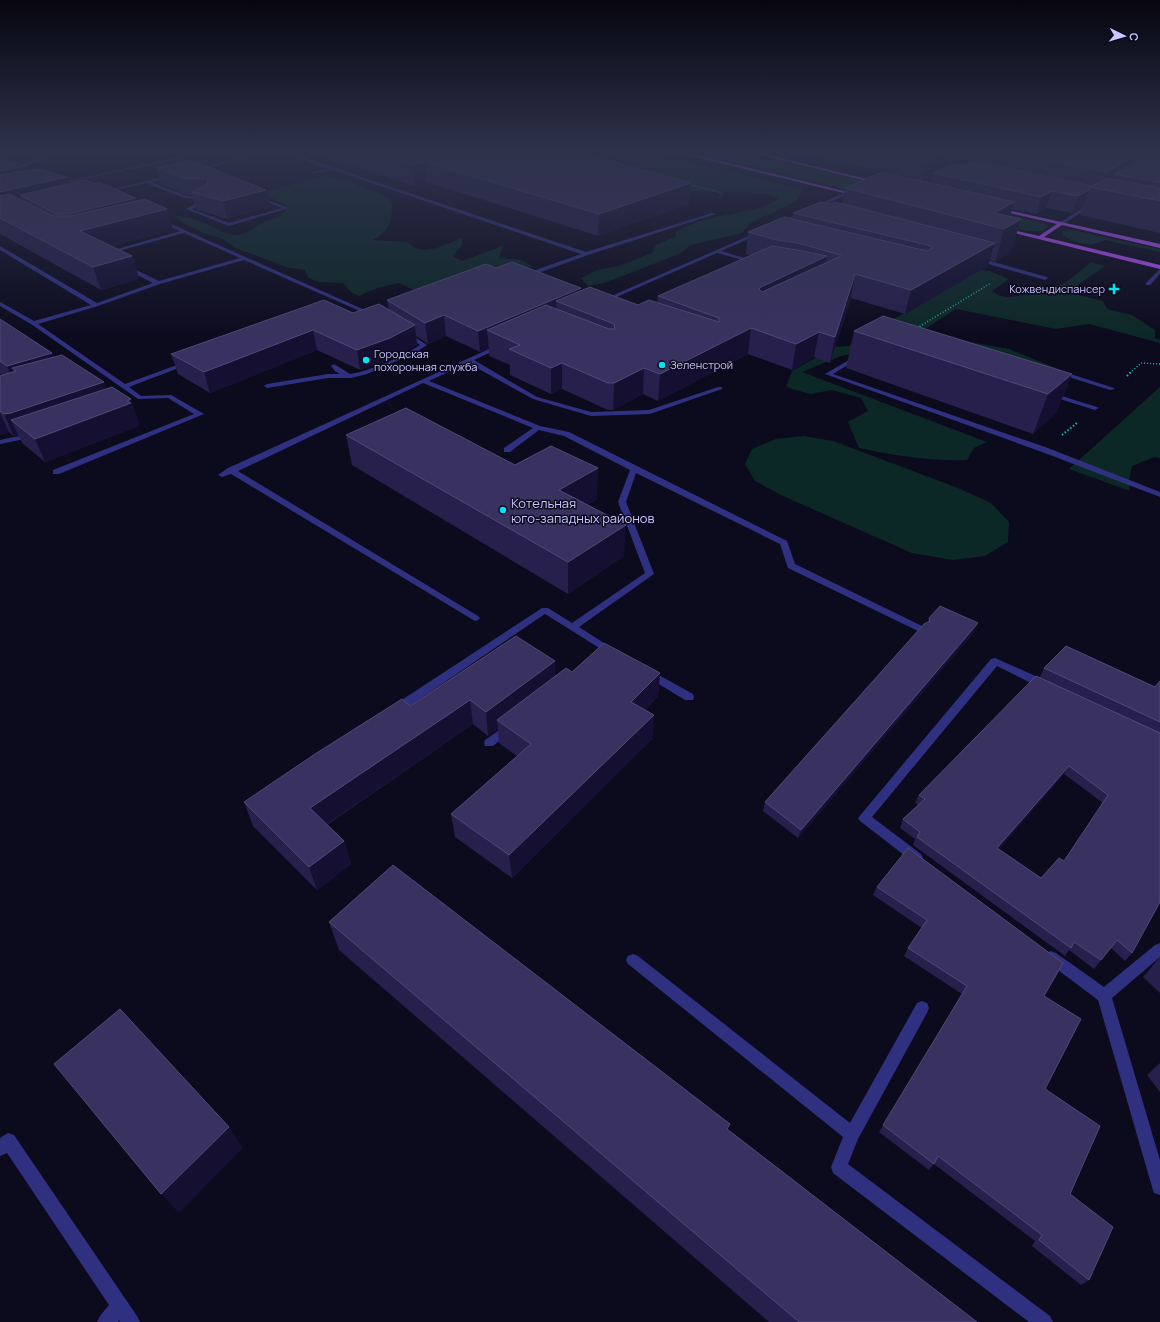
<svg xmlns="http://www.w3.org/2000/svg" width="1160" height="1322" viewBox="0 0 1160 1322" font-family="Manrope,sans-serif">
	<style>
		.green { fill: #0c2826 }
		.lines { fill: none; stroke-linecap: round; stroke-linejoin: round }
		.path-far2 { stroke: #22b7a8; stroke-width: 1; stroke-dasharray: 1 1.5; stroke-linecap: butt }
		.path-far1 { stroke: #22b7a8; stroke-width: 1.5; stroke-dasharray: 1 2; stroke-linecap: butt }
		.path { stroke: #22b7a8; stroke-width: 2; stroke-dasharray: 1.5 2; stroke-linecap: butt }
		.minor { fill: #303081; fill-rule: evenodd }
		.major { fill: #b54dff; fill-rule: evenodd }
		.wall { fill: #27204d; fill-rule: evenodd }
		.shaded-wall { fill: #151032 }
		.building { fill: #393260; stroke: #504979; fill-rule: evenodd }
		.poi-dot { fill: #00e3f1; stroke: #0c0a1d; stroke-width: 1.5 }
		.labels { text-anchor: middle; stroke-width: 3; stroke-linejoin: round; paint-order: stroke }
		.far-poi-label { font-size: 11px; fill: #cac6ff; stroke: #0c0a1d; text-anchor: start }
		.poi-label { font-size: 13px; fill: #cac6ff; stroke: #0c0a1d; text-anchor: start }
	</style>
	<rect width="100%" height="100%" fill="#0c0a1d"/>
	<g class="green">
		<path d="M 610,153 L 650,153 L 671,160 L 724,170 L 803,189 L 796,201 L 749,224 L 742,233 L 690,245 L 681,253 L 664,260 L 604,283 L 588,286 L 581,278 L 597,270 L 619,266 L 652,253 L 656,245 L 676,236 L 676,231 C 688,226 699,221 711,218 C 733,212 762,212 780,198 L 764,193 L 687,191 L 612,167 L 633,166 L 634,164 L 606,156 Z"/>
		<polygon points="695,153 743,153 859,180 865,185 849,190"/>
		<path d="M 324,176 L 349,180 L 360,187 L 381,194 L 392,202 C 392,222 390,231 373,240 L 407,242 C 423,258 444,245 462,238 L 462,245 L 453,256 L 462,261 L 503,246 L 499,258 L 521,260 L 533,267 L 508,269 L 418,292 L 399,283 L 377,288 L 359,296 L 352,293 L 343,283 L 320,282 L 308,278 L 305,270 L 289,268 L 236,248 L 223,239 L 206,234 L 187,225 L 172,215 C 185,217 197,219 209,225 C 218,229 227,236 238,235 C 248,234 257,225 266,221 C 280,216 278,220 288,207 L 264,194 L 264,192 Z"/>
		<polygon points="939,198 1043,223 1048,226 1042,231 1027,231 895,201"/>
		<polygon points="1067,229 1160,249 1160,252 1105,240 1091,245 1074,242 1062,235 1062,232"/>
		<path d="M 1091,262 L 1105,266 L 1076,286 L 1070,293 L 1103,301 L 1107,309 L 1132,315 L 1155,330 L 1155,338 L 1160,340 L 1160,343 L 1089,324 L 1056,329 L 956,309 L 919,333 L 1009,349 L 1056,368 L 1032,372 L 904,345 L 841,356 L 802,372 L 987,442 L 974,448 L 967,460 C 930,461 895,456 859,448 L 848,422 L 868,411 L 861,398 L 832,390 L 810,394 L 786,387 L 792,371 L 834,347 L 849,346 L 860,336 L 907,312 L 972,268 L 992,272 L 1009,279 L 992,291 C 1008,304 1026,293 1042,288 C 1049,285 1057,287 1064,283 C 1073,278 1082,269 1091,262 Z"/>
		<polygon points="1160,387 1160,458 1154,457 1132,466 1129,481 1130,491 1069,469"/>
		<polygon points="804,436 833,441 958,488 991,503 1009,522 1008,542 985,556 953,560 912,553 783,496 755,481 745,464 752,449 776,439"/>
	</g>
	<g class="lines">
		<g class="path-far2">
			<polyline points="653,153 662,156"/>
			<polyline points="583,156 590,153"/>
			<polyline points="688,184 722,193 720,198"/>
			<polyline points="690,184 691,179 695,175"/>
		</g>
		<g class="path-far1">
			<polyline points="917,328 991,283"/>
			<polyline points="1130,373 1141,363 1160,364"/>
		</g>
		<g class="path">
			<polyline points="1127,376 1131,372"/>
			<polyline points="1062,435 1077,423"/>
		</g>
		<g class="minor">
			<polygon points="58,153 66,153 10,169 7,168"/>
			<polygon points="197,153 207,153 56,185 54,184"/>
			<polygon points="260,153 269,153 195,171 193,170"/>
			<polygon points="284,153 291,153 301,157 324,153 305,158 586,252 712,213 716,214 588,255 533,275 522,275 522,273 530,272 581,254 333,170 312,174 312,172 328,169"/>
			<polygon points="171,175 173,177 151,182 187,196 211,197 211,199 192,209 229,223 282,208 254,197 254,195 289,208 229,226 186,209 203,199 184,198 146,183 103,193 101,192"/>
			<polygon points="846,192 850,193 780,225 776,224"/>
			<polygon points="1090,203 1094,204 1062,225 1058,224"/>
			<polygon points="160,219 376,315 371,316 244,260 160,284 98,306 38,324 125,384 185,362 189,362 189,364 129,387 141,396 171,395 204,414 59,474 53,474 53,470 194,414 168,398 138,399 31,324 0,306 0,302 2,303 34,321 91,305 0,250 0,246 97,303 153,283 124,268 124,266 128,266 159,281 240,258 184,233 108,254 103,253 180,231 158,221"/>
			<polygon points="760,231 762,233 721,251 758,262 758,264 717,253 605,302 600,301"/>
			<polygon points="976,257 1047,277 1048,278 1045,280 974,260 973,259"/>
			<polygon points="1160,269 1160,274 1150,285 1146,285 1146,283"/>
			<path d="M 403,332 L 407,332 L 427,345 L 415,353 L 367,374 L 351,378 L 328,378 L 267,388 L 264,386 L 267,384 L 328,374 L 340,374 L 335,371 L 331,366 L 334,364 L 350,374 C 371,371 401,357 420,345 L 403,334 Z"/>
			<polygon points="500,344 503,346 502,347 474,360 537,397 591,412 649,410 718,387 722,387 722,389 650,414 591,416 533,399 468,363 429,381 540,426 569,432 787,541 795,564 924,627 926,629 924,631 918,631 788,568 780,544 636,473 626,502 654,574 579,627 615,650 617,652 615,654 609,654 545,614 399,713 391,713 390,710 391,707 542,608 548,608 572,623 645,573 618,502 630,470 564,436 539,430 510,452 504,452 504,448 533,428 423,383 238,471 478,616 480,618 478,620 475,621 231,474 222,477 218,475 228,468"/>
			<polygon points="856,356 861,357 833,374 1048,448 1160,492 1160,497 1042,452 825,374"/>
			<polygon points="1058,370 1114,388 1115,389 1110,390 1056,373 1055,372"/>
			<polygon points="1049,392 1097,407 1099,408 1095,410 1047,395 1047,393"/>
			<polygon points="32,433 35,433 35,437 0,444 0,440"/>
			<polygon points="995,658 1049,682 1050,685 1045,689 1041,688 997,666 872,817 921,854 923,858 921,862 917,863 913,862 860,821 858,818 991,659"/>
			<polygon points="648,669 693,694 694,697 693,700 685,700 644,675 643,673 644,671"/>
			<polygon points="508,724 512,725 513,728 512,731 493,746 485,746 484,743 485,740"/>
			<polygon points="1160,943 1160,957 1112,998 1160,1160 1160,1195 1154,1193 1152,1187 1098,1000 1046,961 1044,957 1046,953 1051,951 1056,953 1104,987 1155,945"/>
			<polygon points="633,954 638,956 850,1123 917,1003 922,1001 927,1003 929,1008 927,1013 858,1139 848,1164 1050,1316 1053,1322 1029,1322 833,1173 831,1167 843,1137 628,964 626,960 628,956"/>
			<polygon points="8,1133 14,1135 137,1316 140,1322 120,1322 119,1320 118,1322 97,1322 100,1316 109,1305 7,1153 0,1156 0,1138"/>
		</g>
		<g class="major">
			<polygon points="688,153 856,194 858,195 856,196 679,153"/>
			<polygon points="761,153 879,182 881,183 879,184 752,153"/>
			<polygon points="998,208 1160,244 1160,248 1062,225 1044,237 1160,265 1160,269 1002,230 1004,228 1039,236 1057,224 996,210"/>
		</g>
	</g>
	<g class="wall">
		<polygon points="325,153 582,153 691,183 689,204 598,236 427,182 414,186 325,157"/>
		<polygon points="800,153 1160,153 1160,233 1080,215 1083,207 1072,213 1046,208 1036,214 1012,209 1010,217 1011,252 995,262 990,260 988,266 905,314 851,298 830,363 814,357 792,370 748,354 658,401 643,394 613,410 608,410 562,389 551,394 510,375 510,365 489,356 489,348 480,352 446,336 428,344 416,336 417,345 393,358 360,370 317,350 210,393 178,374 171,354 353,313 389,310 387,300 496,268 581,288 581,291 638,305 657,303 658,296 751,256 746,254 748,232 792,219 793,213 830,204 842,204 845,188 913,179 913,178"/>
		<polygon points="0,159 29,171 67,177 69,184 167,209 173,230 111,246 132,256 139,279 101,290 0,234"/>
		<polygon points="156,168 266,190 270,207 227,219 196,209 192,195 187,195 161,184"/>
		<polygon points="0,319 52,353 54,357 104,382 106,389 139,422 138,422 139,426 45,462 22,443 19,436 14,437 9,432 0,435 0,376 2,375 0,374"/>
		<polygon points="854,331 1072,374 1056,413 1033,434 846,368"/>
		<polygon points="346,435 597,499 587,505 624,556 568,594 352,465"/>
		<polygon points="929,618 974,632 798,838 763,811 765,802 928,622"/>
		<path d="M 1044,668 L 1155,687 L 1160,681 L 1160,902 L 1132,953 L 1125,961 L 1111,948 L 1094,969 L 1069,950 L 1065,956 L 913,845 L 915,839 L 900,828 L 903,819 L 918,805 L 915,803 L 919,795 L 1040,677 ZM 1064,774 L 1103,803 L 1064,861 L 1041,878 L 999,849 Z"/>
		<polygon points="572,672 660,673 658,696 645,710 653,738 512,878 455,837 451,814 517,756 499,743 498,729 488,736 473,724 327,825 344,841 351,864 317,890 253,826 244,802 410,706"/>
		<polygon points="877,887 1044,996 1045,1089 1070,1194 1089,1280 1081,1285 1032,1246 1035,1241 934,1164 929,1170 879,1132 962,994 904,956 908,948 922,928 873,895"/>
		<polygon points="329,922 728,1130 977,1322 769,1322 339,950"/>
		<polygon points="1160,957 1160,993 1143,977"/>
		<polygon points="1160,1063 1160,1092 1147,1075"/>
	</g>
	<g class="shaded-wall">
		<polygon points="413,153 480,153 425,162 427,182 414,186 412,165"/>
		<polygon points="944,153 981,153 975,174 933,173 931,183 920,188 927,161"/>
		<polygon points="1140,153 1158,153 1115,174 1109,191 1099,189 1106,172"/>
		<polygon points="27,166 34,184 67,177 73,196 20,195 24,208 0,213 0,171"/>
		<polygon points="691,183 689,204 598,236 599,214"/>
		<polygon points="266,190 270,207 227,219 223,201"/>
		<polygon points="1089,190 1083,207 1072,213 1078,196"/>
		<polygon points="1052,191 1046,208 1036,214 1041,197"/>
		<polygon points="136,198 141,216 76,232 69,214"/>
		<polygon points="1014,202 1006,228 1021,219 1011,252 995,262 1004,229 994,213"/>
		<polygon points="167,209 173,230 87,253 80,231"/>
		<polygon points="995,243 988,266 905,314 911,290"/>
		<polygon points="132,256 139,279 101,290 93,267"/>
		<polygon points="827,256 823,279 756,313 759,289 761,287"/>
		<polygon points="855,274 851,298 830,363 835,337"/>
		<polygon points="581,288 581,308 556,301 557,318 487,330 489,348 480,352 478,331"/>
		<polygon points="444,315 446,336 428,344 425,323"/>
		<polygon points="415,325 417,345 393,358 360,370 357,350"/>
		<polygon points="751,328 748,354 658,401 660,374"/>
		<polygon points="313,330 317,350 210,393 204,372"/>
		<polygon points="819,332 814,357 792,370 796,344"/>
		<polygon points="52,353 60,372 12,368 19,384 15,385 7,366"/>
		<polygon points="562,363 562,389 551,394 551,368"/>
		<polygon points="644,368 643,394 613,410 614,383"/>
		<polygon points="1072,374 1056,413 1033,434 1048,394"/>
		<polygon points="104,382 112,404 11,420 19,436 14,437 4,414"/>
		<polygon points="131,399 139,422 138,422 139,426 45,462 35,439"/>
		<polygon points="0,413 9,432 0,435"/>
		<polygon points="598,468 597,499 560,521 559,490"/>
		<polygon points="626,525 624,556 568,594 568,562"/>
		<polygon points="978,623 974,632 798,838 801,830"/>
		<polygon points="555,661 556,685 497,720 498,729 488,736 486,712"/>
		<polygon points="660,673 658,696 630,725 631,702"/>
		<polygon points="470,700 473,724 317,831 310,808"/>
		<polygon points="654,715 653,738 512,878 509,855"/>
		<polygon points="1069,766 1064,774 993,857 997,848"/>
		<polygon points="344,841 351,864 317,890 309,867"/>
		<polygon points="229,1127 243,1148 179,1213 161,1194"/>
	</g>
	<g class="building">
		<polygon points="373,153 419,153 420,154 424,153 582,153 691,183 599,214 425,162 412,165"/>
		<polygon points="925,153 944,153 927,161 917,159 929,154"/>
		<polygon points="1011,153 1140,153 1106,172"/>
		<polygon points="1151,153 1160,153 1160,183 1115,174"/>
		<polygon points="0,159 27,166 0,171"/>
		<polygon points="190,160 266,190 223,201 191,192 207,184 208,179 183,178 156,168"/>
		<polygon points="979,162 1092,186 1090,187 1089,190 1078,196 1052,191 1041,197 933,173 949,166"/>
		<polygon points="38,169 67,177 0,192 0,175"/>
		<polygon points="882,172 1014,202 994,213 1021,219 1004,229 845,188"/>
		<polygon points="1107,178 1160,188 1160,201 1090,187"/>
		<polygon points="86,180 93,183 98,182 136,198 69,214 56,214 20,195"/>
		<polygon points="9,194 53,216 69,216 145,199 167,209 80,231 132,256 93,267 0,218 0,196"/>
		<polygon points="821,202 830,204 835,202 995,243 911,290 855,274 835,337 819,332 796,344 751,328 660,374 644,368 614,383 608,383 562,363 551,368 509,349 520,345 487,330 546,305 609,329 615,329 614,324 556,301 590,287 638,305 649,300 719,322 719,318 658,296 772,246 797,250 827,256 761,287 759,289 762,292 841,256 840,255 798,243 777,240 748,232 784,217 927,251 932,248 931,246 793,213"/>
		<polygon points="512,262 581,288 478,331 444,315 425,323 387,300 486,264 496,268"/>
		<polygon points="324,300 353,313 379,304 415,325 390,338 357,350 313,330 204,372 171,354"/>
		<polygon points="883,316 1072,374 1048,394 854,331"/>
		<polygon points="0,319 52,353 7,366 0,361"/>
		<polygon points="62,355 104,382 11,413 4,414 0,411 0,376 16,371 12,368"/>
		<polygon points="112,387 131,399 127,401 131,403 35,439 11,420"/>
		<polygon points="406,408 515,465 551,446 598,468 559,490 626,525 568,562 346,435"/>
		<polygon points="940,606 978,623 801,830 765,802 924,624 930,621 929,618"/>
		<polygon points="516,636 555,661 486,712 470,700 310,808 344,841 309,867 244,802 315,754 402,699 410,706"/>
		<polygon points="604,643 660,673 631,702 654,715 509,855 451,814 531,744 497,720 566,668 572,672"/>
		<polygon points="1066,646 1155,687 1160,681 1160,722 1044,668"/>
		<path d="M 1036,676 L 1160,733 L 1160,902 L 1132,953 L 1117,940 L 1101,960 L 1074,942 L 1071,948 L 917,837 L 920,832 L 903,819 L 925,799 L 919,795 ZM 1069,766 L 1108,795 L 1064,861 L 1059,858 L 1041,878 L 997,848 Z"/>
		<polygon points="908,848 1063,963 1044,996 1081,1019 1045,1089 1100,1126 1070,1194 1113,1227 1089,1280 1039,1240 1042,1235 938,1156 934,1164 883,1125 967,986 908,948 927,920 877,887"/>
		<polygon points="393,865 730,1124 727,1129 977,1322 799,1322 329,922"/>
		<polygon points="120,1009 229,1127 161,1194 54,1064"/>
	</g>
	<linearGradient id="sky" x2="0" y2="1"><stop stop-color="#070610"/><stop offset="0.45" stop-color="#2e334c"/><stop offset="1" stop-color="#2e334c" stop-opacity="0"/></linearGradient>
	<rect width="1160" height="338" fill="url(#sky)"/>
	<g class="poi-dot">
		<path d="M1112 283h4v4h4v4h-4v4h-4v-4h-4v-4h4z"/>
		<circle cx="366" cy="360" r="4"/>
		<circle cx="662" cy="365" r="4"/>
		<circle cx="503" cy="510" r="4"/>
	</g>
	<g class="labels">
		<g class="far-poi-label">
			<text x="1105" y="293" text-anchor="end">Кожвендиспансер</text>
			<text x="374" y="358">Городская<tspan x="374" dy="13">похоронная служба</tspan></text>
			<text x="670" y="369">Зеленстрой</text>
		</g>
		<g class="poi-label">
			<text x="511" y="508">Котельная<tspan x="511" dy="15">юго-западных районов</tspan></text>
		</g>
	</g>
	<g transform="translate(1124 36) rotate(95)" stroke="#0c0a1d" stroke-width="3" paint-order="stroke">
	<path d="M0-3L7 15L0 10L-7 15Z" fill="#cac6ff"/>
	<text y="-6" font-size="11" font-weight="bold" text-anchor="middle" fill="#cac6ff">С</text>
	</g>
</svg>
